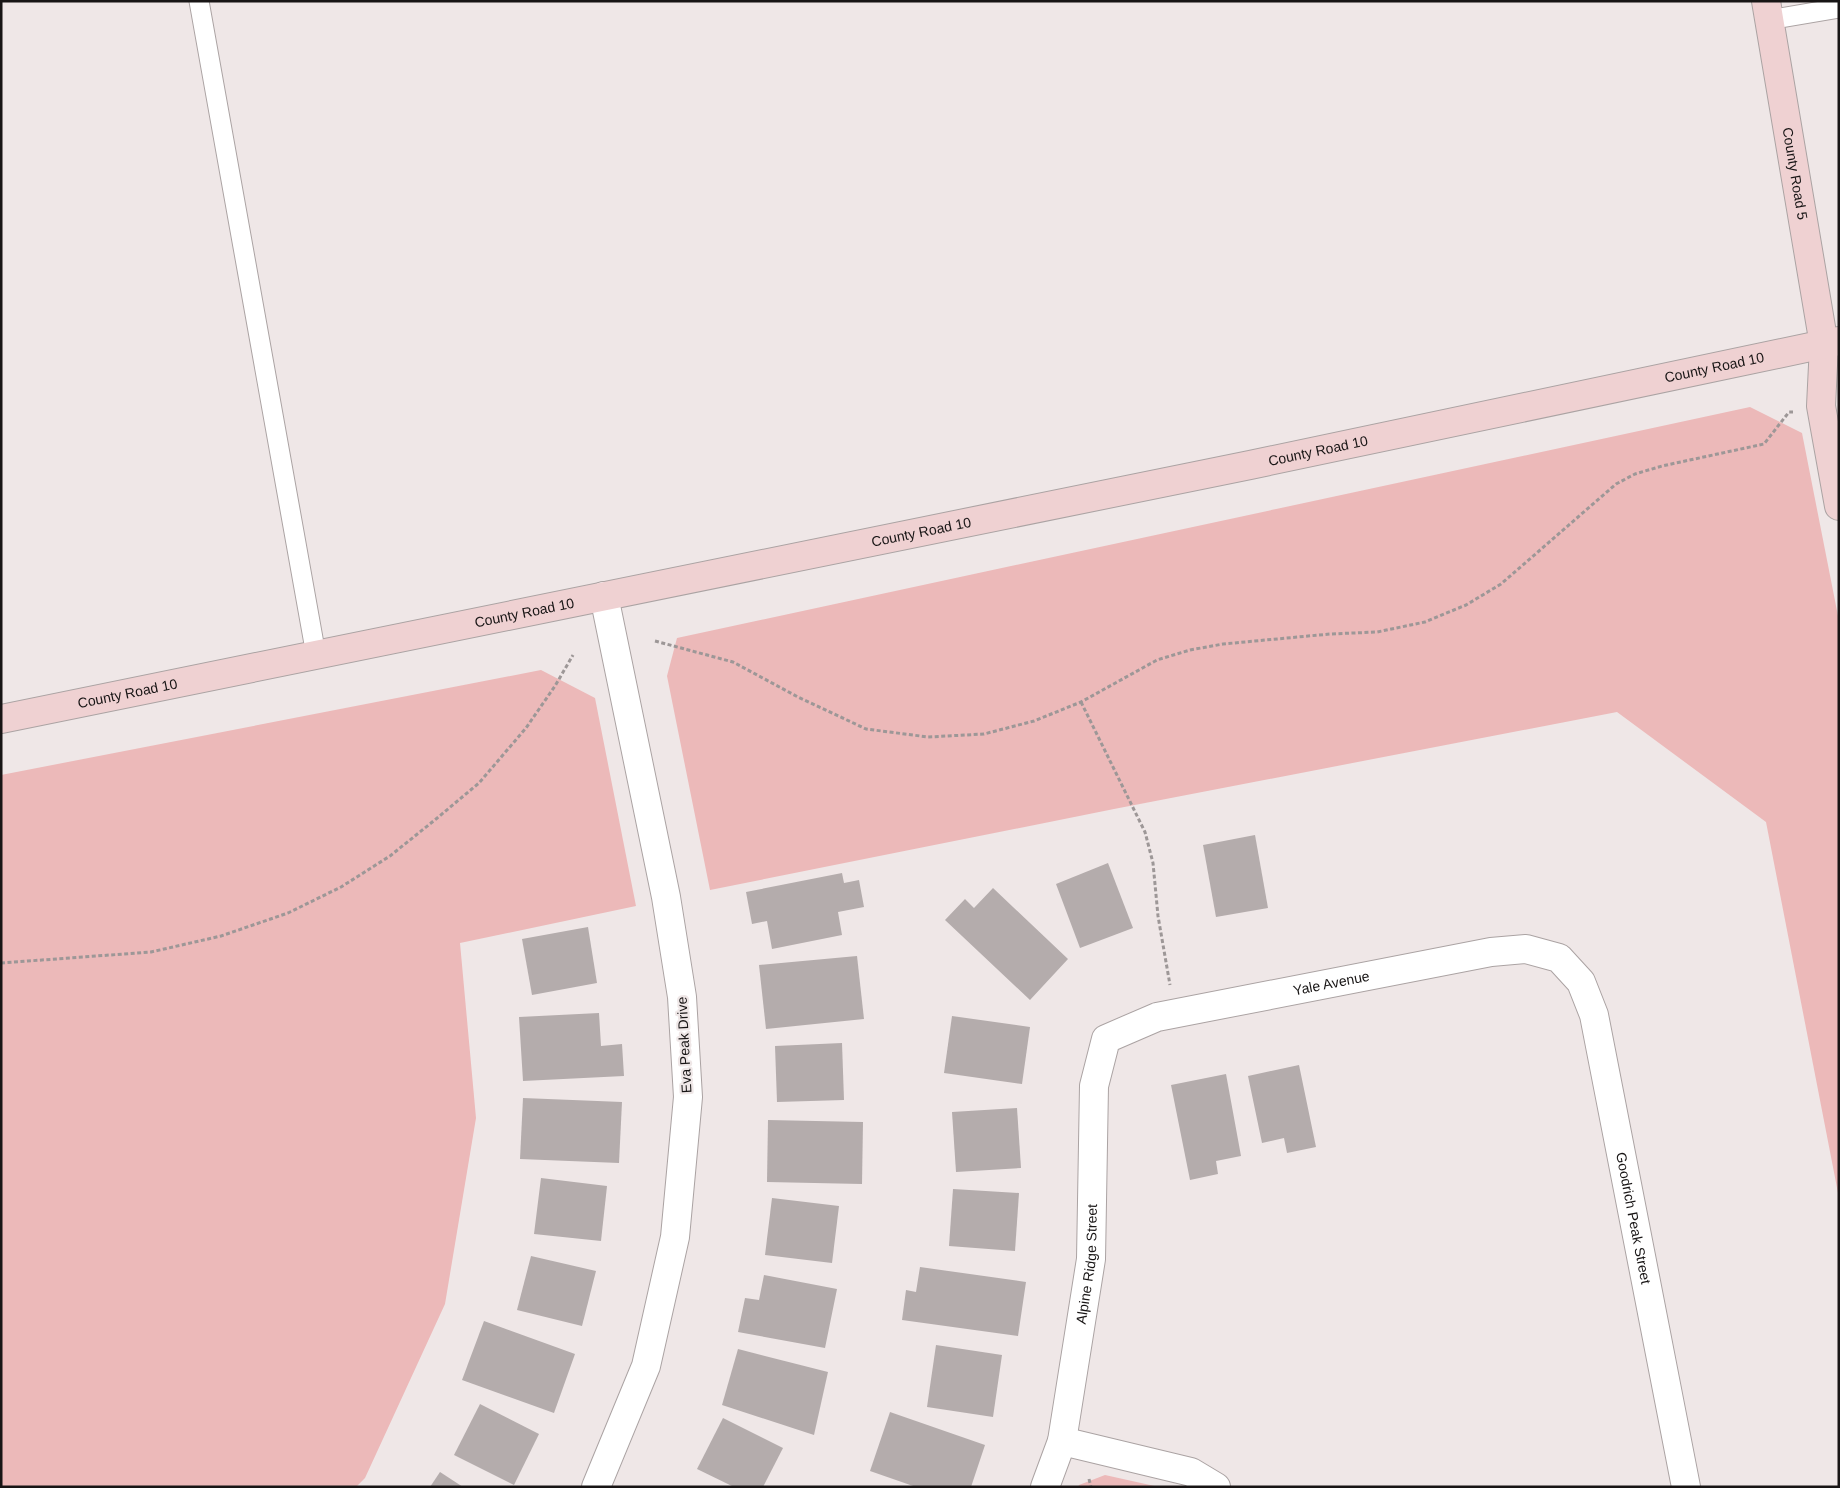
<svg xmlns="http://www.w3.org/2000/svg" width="1840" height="1488" viewBox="0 0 1840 1488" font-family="Helvetica,sans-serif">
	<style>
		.green { fill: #ecb9b9 }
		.building { fill: #b4acac }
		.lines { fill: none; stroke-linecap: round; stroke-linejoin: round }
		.lane-casing { stroke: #aba3a3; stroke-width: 21 }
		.street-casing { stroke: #aba3a3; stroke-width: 30 }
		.secondary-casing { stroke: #aba3a3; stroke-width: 30 }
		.path { stroke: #9d9797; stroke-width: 3; stroke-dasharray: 4 2.5; stroke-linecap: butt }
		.lane { stroke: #fff; stroke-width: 19 }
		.street { stroke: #fff; stroke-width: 28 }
		.secondary { stroke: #efd1d2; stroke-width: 28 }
		.labels { text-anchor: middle; stroke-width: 4.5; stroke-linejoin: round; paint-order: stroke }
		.street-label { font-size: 14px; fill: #181515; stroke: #efe7e7 }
	</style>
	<rect width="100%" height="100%" fill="#efe7e7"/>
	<g class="green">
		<polygon points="1750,407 1802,433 1839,621 1839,1198 1766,822 1617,712 1114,809 710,890 667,676 677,638"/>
		<polygon points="541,670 595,698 636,906 460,943 476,1118 445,1304 365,1478 356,1487 1,1487 1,775"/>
		<polygon points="1105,1475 1159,1487 1078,1487 1079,1485"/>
	</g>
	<g class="building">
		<polygon points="1255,835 1268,908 1216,917 1203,845"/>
		<polygon points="1108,863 1133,928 1080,948 1056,884"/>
		<polygon points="842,873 844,883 859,880 864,907 838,912 842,935 772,949 767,921 752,924 746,892"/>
		<polygon points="993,888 1068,959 1030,1000 945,920 965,899 974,908"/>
		<polygon points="588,927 597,983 532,995 522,939"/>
		<polygon points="857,956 864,1019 766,1029 759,965"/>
		<polygon points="599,1013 601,1046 622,1044 624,1076 523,1081 519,1017"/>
		<polygon points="952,1016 1030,1027 1022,1084 944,1073"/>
		<polygon points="842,1043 844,1100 777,1102 775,1046"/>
		<polygon points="1299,1065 1316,1147 1287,1153 1284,1138 1262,1143 1248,1076"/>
		<polygon points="1226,1074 1241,1156 1216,1161 1218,1174 1190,1180 1171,1085"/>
		<polygon points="523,1098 622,1102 619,1163 520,1159"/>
		<polygon points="1017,1108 1021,1168 956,1172 952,1112"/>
		<polygon points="768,1120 863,1122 862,1184 767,1182"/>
		<polygon points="541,1178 607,1186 601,1241 534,1234"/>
		<polygon points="953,1189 1019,1193 1015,1251 949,1246"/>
		<polygon points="772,1198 839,1206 832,1263 765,1255"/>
		<polygon points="531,1256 596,1271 582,1326 517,1310"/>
		<polygon points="920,1267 1026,1282 1018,1336 902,1320 906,1290 916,1292"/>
		<polygon points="764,1275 837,1289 825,1348 738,1332 745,1298 759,1300"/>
		<polygon points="484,1321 575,1354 554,1413 462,1380"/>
		<polygon points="936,1345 1002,1355 993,1417 927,1407"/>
		<polygon points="738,1349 828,1372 814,1435 722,1405"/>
		<polygon points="480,1404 539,1434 514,1485 454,1455"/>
		<polygon points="890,1412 985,1445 971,1487 916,1487 870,1471"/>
		<polygon points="723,1418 783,1448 763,1487 734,1487 697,1469"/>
		<polygon points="440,1472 463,1487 430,1487"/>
	</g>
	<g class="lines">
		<g class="lane-casing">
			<g id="lane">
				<polyline points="199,1 316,655"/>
				<polyline points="1769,20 1839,8"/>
			</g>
		</g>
		<g class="street-casing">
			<g id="street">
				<polyline points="1062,1441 1191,1472 1216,1487"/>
				<polyline points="596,1487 646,1366 675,1237 688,1097 682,997 666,897 604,596"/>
				<path id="s1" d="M 1045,1487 L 1062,1441 L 1091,1259 L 1094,1086 L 1106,1039 L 1157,1017 L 1491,952 L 1526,949 L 1559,958 L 1581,982 L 1594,1015 L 1686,1487"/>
			</g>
		</g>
		<g class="secondary-casing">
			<g id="secondary">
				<path id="s2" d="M 1766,1 L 1824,345 L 1821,406 L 1839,506"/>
				<path id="s3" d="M 1,719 L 1250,465 L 1839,341"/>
			</g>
		</g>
		<g class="path">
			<polyline points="655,641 733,662 798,697 866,729 928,737 984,734 1034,721 1081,702 1157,660 1190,650 1223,644 1330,634 1377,632 1425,622 1466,605 1501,584 1616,484 1635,474 1662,466 1764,444 1789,412 1793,412"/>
			<polyline points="1081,702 1145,832 1153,863 1158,916 1170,985"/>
			<polyline points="1,963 151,952 221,936 288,913 341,887 390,856 436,819 479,783 526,728 555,686 573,655"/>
			<polyline points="1089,1479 1091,1487"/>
		</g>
		<use href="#lane" class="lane"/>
		<use href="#street" class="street"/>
		<use href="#secondary" class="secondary"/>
	</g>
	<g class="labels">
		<g class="street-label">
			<text dy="5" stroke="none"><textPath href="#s2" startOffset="175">County Road 5</textPath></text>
			<text dy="5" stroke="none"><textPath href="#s3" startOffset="1749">County Road 10</textPath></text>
			<text dy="5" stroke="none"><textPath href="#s3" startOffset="1344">County Road 10</textPath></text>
			<text dy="5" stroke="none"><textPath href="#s3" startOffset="939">County Road 10</textPath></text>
			<text dy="5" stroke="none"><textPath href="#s3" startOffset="534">County Road 10</textPath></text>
			<text dy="5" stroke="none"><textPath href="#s3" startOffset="129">County Road 10</textPath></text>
			<text dy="5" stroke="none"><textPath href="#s1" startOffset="688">Yale Avenue</textPath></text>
			<text transform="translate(684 1045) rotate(-93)" y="5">Eva Peak Drive</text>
			<text dy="5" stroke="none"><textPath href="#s1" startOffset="1195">Goodrich Peak Street</textPath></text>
			<text dy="5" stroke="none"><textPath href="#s1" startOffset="228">Alpine Ridge Street</textPath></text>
		</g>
	</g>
	<rect width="1840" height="1488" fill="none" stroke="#181515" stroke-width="5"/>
</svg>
